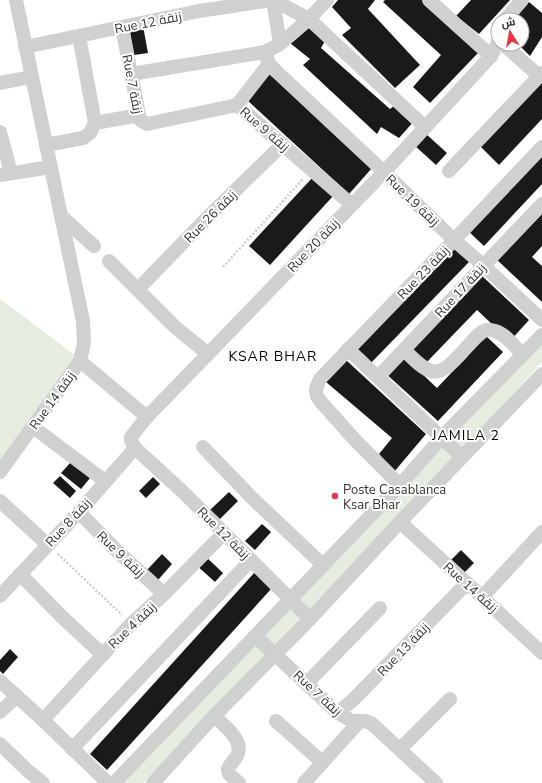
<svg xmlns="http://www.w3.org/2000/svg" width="542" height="783" viewBox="0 0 542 783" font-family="'Nunito Sans',Cairo,sans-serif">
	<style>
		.green { fill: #e6ecdf }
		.building { fill: #1a1a1a }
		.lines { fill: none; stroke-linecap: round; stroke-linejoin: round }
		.path { stroke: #cdcdcd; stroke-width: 2.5; stroke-dasharray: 2 2; stroke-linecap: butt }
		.minor { stroke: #d0d0d0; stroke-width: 14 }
		.poi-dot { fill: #e63946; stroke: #fff; stroke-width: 1.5 }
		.labels { text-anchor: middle; stroke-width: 4; stroke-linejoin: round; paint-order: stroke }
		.street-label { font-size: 13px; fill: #333; stroke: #fff }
		.poi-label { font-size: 13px; fill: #333; stroke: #fff; text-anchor: start }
		.neighbourhood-label { font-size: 14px; letter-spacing: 1px; fill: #000; stroke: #fff }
	</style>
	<rect width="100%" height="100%" fill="#fff"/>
	<g class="green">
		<polygon points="0,299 79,358 0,466"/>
		<polygon points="542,343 542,362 454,458 143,783 119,783"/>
	</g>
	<g class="building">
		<polygon points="338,0 375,0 368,9 420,65 395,88 342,35 351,28 332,7"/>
		<polygon points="385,0 423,0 478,53 430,103 413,87 441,55 383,2"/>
		<polygon points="471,0 510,0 479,34 456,16"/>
		<polygon points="529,2 542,13 542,37 530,56 518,44 522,44 522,20 511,20"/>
		<polygon points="307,25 325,41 321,48 390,109 394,106 415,120 399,138 381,127 377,134 303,65 310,59 290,43"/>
		<polygon points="143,26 148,53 134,55 129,28"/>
		<polygon points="270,74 372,168 349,194 246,99"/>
		<polygon points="542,80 542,119 499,165 480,146"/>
		<polygon points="425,133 447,153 436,165 414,145"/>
		<polygon points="542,148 542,184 484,246 466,229"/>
		<polygon points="314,176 334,195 270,265 249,246"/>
		<polygon points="542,210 542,246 532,257 542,266 542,302 496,259"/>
		<polygon points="454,246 469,262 368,366 351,351"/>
		<polygon points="480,274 529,320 510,341 477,310 424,365 408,350"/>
		<polygon points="486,336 503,352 438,421 384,372 401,354 437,388"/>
		<polygon points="346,360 426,434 394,472 379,454 392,438 326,382"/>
		<polygon points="71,462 90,478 81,489 61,473"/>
		<polygon points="60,476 76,491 70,498 53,483"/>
		<polygon points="153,477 160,484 146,498 139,491"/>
		<polygon points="229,492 238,501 220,519 210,510"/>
		<polygon points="262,524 271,532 255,550 245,541"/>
		<polygon points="461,550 474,563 463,574 449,562"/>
		<polygon points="162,554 172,564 158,580 147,570"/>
		<polygon points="204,555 223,573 215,582 195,564"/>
		<polygon points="255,572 272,588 107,770 90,754"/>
		<polygon points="10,649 18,657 3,674 0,671 0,660"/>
	</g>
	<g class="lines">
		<g class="path">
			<polyline points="223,267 303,179"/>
			<polyline points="58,554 122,615"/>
		</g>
		<g class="minor">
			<polyline points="273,0 309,19 425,127"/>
			<polyline points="273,0 280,44"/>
			<polyline points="429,0 491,56"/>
			<polyline points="505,20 522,0"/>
			<polyline points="122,27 140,120 147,124 237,105"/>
			<polyline points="79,36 95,123 139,115"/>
			<polyline points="503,44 539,76"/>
			<polyline points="25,47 199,11 272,0"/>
			<polyline points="265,52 269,64 277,72 384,172 454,240 484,266 542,320"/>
			<polyline points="131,74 265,52 280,44 309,19 327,0"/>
			<polyline points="0,83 31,77"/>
			<polyline points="237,105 352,205"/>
			<polyline points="237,105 269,64"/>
			<polyline points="0,132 11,173"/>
			<polyline points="46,145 83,138 90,133 95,123"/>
			<polyline points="449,171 542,73"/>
			<polyline points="0,175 51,167"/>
			<polyline points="61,216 94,246"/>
			<polyline points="109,261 175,327 208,354"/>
			<polyline points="138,289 213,212 283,144"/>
			<polyline points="348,349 462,457"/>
			<path d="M 404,350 C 412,357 421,368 431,371 C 450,377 471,335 486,330 C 489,329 492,330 495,331 C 506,334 515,347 523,355"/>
			<polyline points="80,361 147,417"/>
			<polyline points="378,377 542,204"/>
			<polyline points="33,427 105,481"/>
			<polyline points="203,447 252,498 323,565"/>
			<polyline points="0,472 80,361 84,343 83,321 16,0"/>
			<polyline points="400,485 355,440 321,402 317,396 316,390 317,386 320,379 454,240 542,147"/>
			<polyline points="0,501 47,544"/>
			<polyline points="79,512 115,549 164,594"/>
			<polyline points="400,522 482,597 542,653"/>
			<polyline points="20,574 62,617 102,654"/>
			<polyline points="0,596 79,512 135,448"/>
			<polyline points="482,597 542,532"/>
			<polyline points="310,619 184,493 135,448 131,440 131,437 147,417 384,172 491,56 498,42"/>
			<polyline points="255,636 338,713 352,721 365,721 371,723 436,783"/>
			<polyline points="0,681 43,720 108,783"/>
			<polyline points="307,683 380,608"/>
			<polyline points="0,712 17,696"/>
			<polyline points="338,713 354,699 467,583"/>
			<path d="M 214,716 C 223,725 245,740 237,756 C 234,761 230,764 228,769 L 229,774 L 239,783"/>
			<polyline points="43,720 131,624 164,594 224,533"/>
			<polyline points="276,721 322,762"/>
			<polyline points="0,744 28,771 43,783"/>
			<polyline points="72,749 251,560"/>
			<polyline points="400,749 450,699"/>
			<polyline points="114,783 400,485 442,437 542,335"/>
			<polyline points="153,783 214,716 310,619 400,522 542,374"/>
			<polyline points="304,783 359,722"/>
		</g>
	</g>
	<circle class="poi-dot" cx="335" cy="496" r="4"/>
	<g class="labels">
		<g class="street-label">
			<text transform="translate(148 22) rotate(-11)" y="5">Rue 12 زنقة</text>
			<text transform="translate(133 84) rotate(79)" y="5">Rue 7 زنقة</text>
			<text transform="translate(265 129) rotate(41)" y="5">Rue 9 زنقة</text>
			<text transform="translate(413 200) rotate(44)" y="5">Rue 19 زنقة</text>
			<text transform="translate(210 216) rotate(-45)" y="5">Rue 26 زنقة</text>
			<text transform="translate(313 245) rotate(-46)" y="5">Rue 20 زنقة</text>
			<text transform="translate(423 272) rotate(-46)" y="5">Rue 23 زنقة</text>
			<text transform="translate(460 290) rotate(-47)" y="5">Rue 17 زنقة</text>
			<text transform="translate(52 400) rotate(-54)" y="5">Rue 14 زنقة</text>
			<text transform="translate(68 522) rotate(-47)" y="5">Rue 8 زنقة</text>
			<text transform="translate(224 533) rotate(45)" y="5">Rue 12 زنقة</text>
			<text transform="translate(121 554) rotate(44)" y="5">Rue 9 زنقة</text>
			<text transform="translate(471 587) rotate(42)" y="5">Rue 14 زنقة</text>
			<text transform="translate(132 625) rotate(-44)" y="5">Rue 4 زنقة</text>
			<text transform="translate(403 649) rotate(-46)" y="5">Rue 13 زنقة</text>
			<text transform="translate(318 693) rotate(43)" y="5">Rue 7 زنقة</text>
		</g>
		<g class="poi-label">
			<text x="343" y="494">Poste Casablanca<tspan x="343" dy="15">Ksar Bhar</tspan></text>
		</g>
		<g class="neighbourhood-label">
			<text x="273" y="361">KSAR BHAR</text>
			<text x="466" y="440">JAMILA 2</text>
		</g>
	</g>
	<g transform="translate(510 32) rotate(349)"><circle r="19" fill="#ffffff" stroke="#adadad"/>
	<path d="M0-3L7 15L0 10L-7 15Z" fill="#e63946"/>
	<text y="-6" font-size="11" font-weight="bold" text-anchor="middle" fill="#333333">ش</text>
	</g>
</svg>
